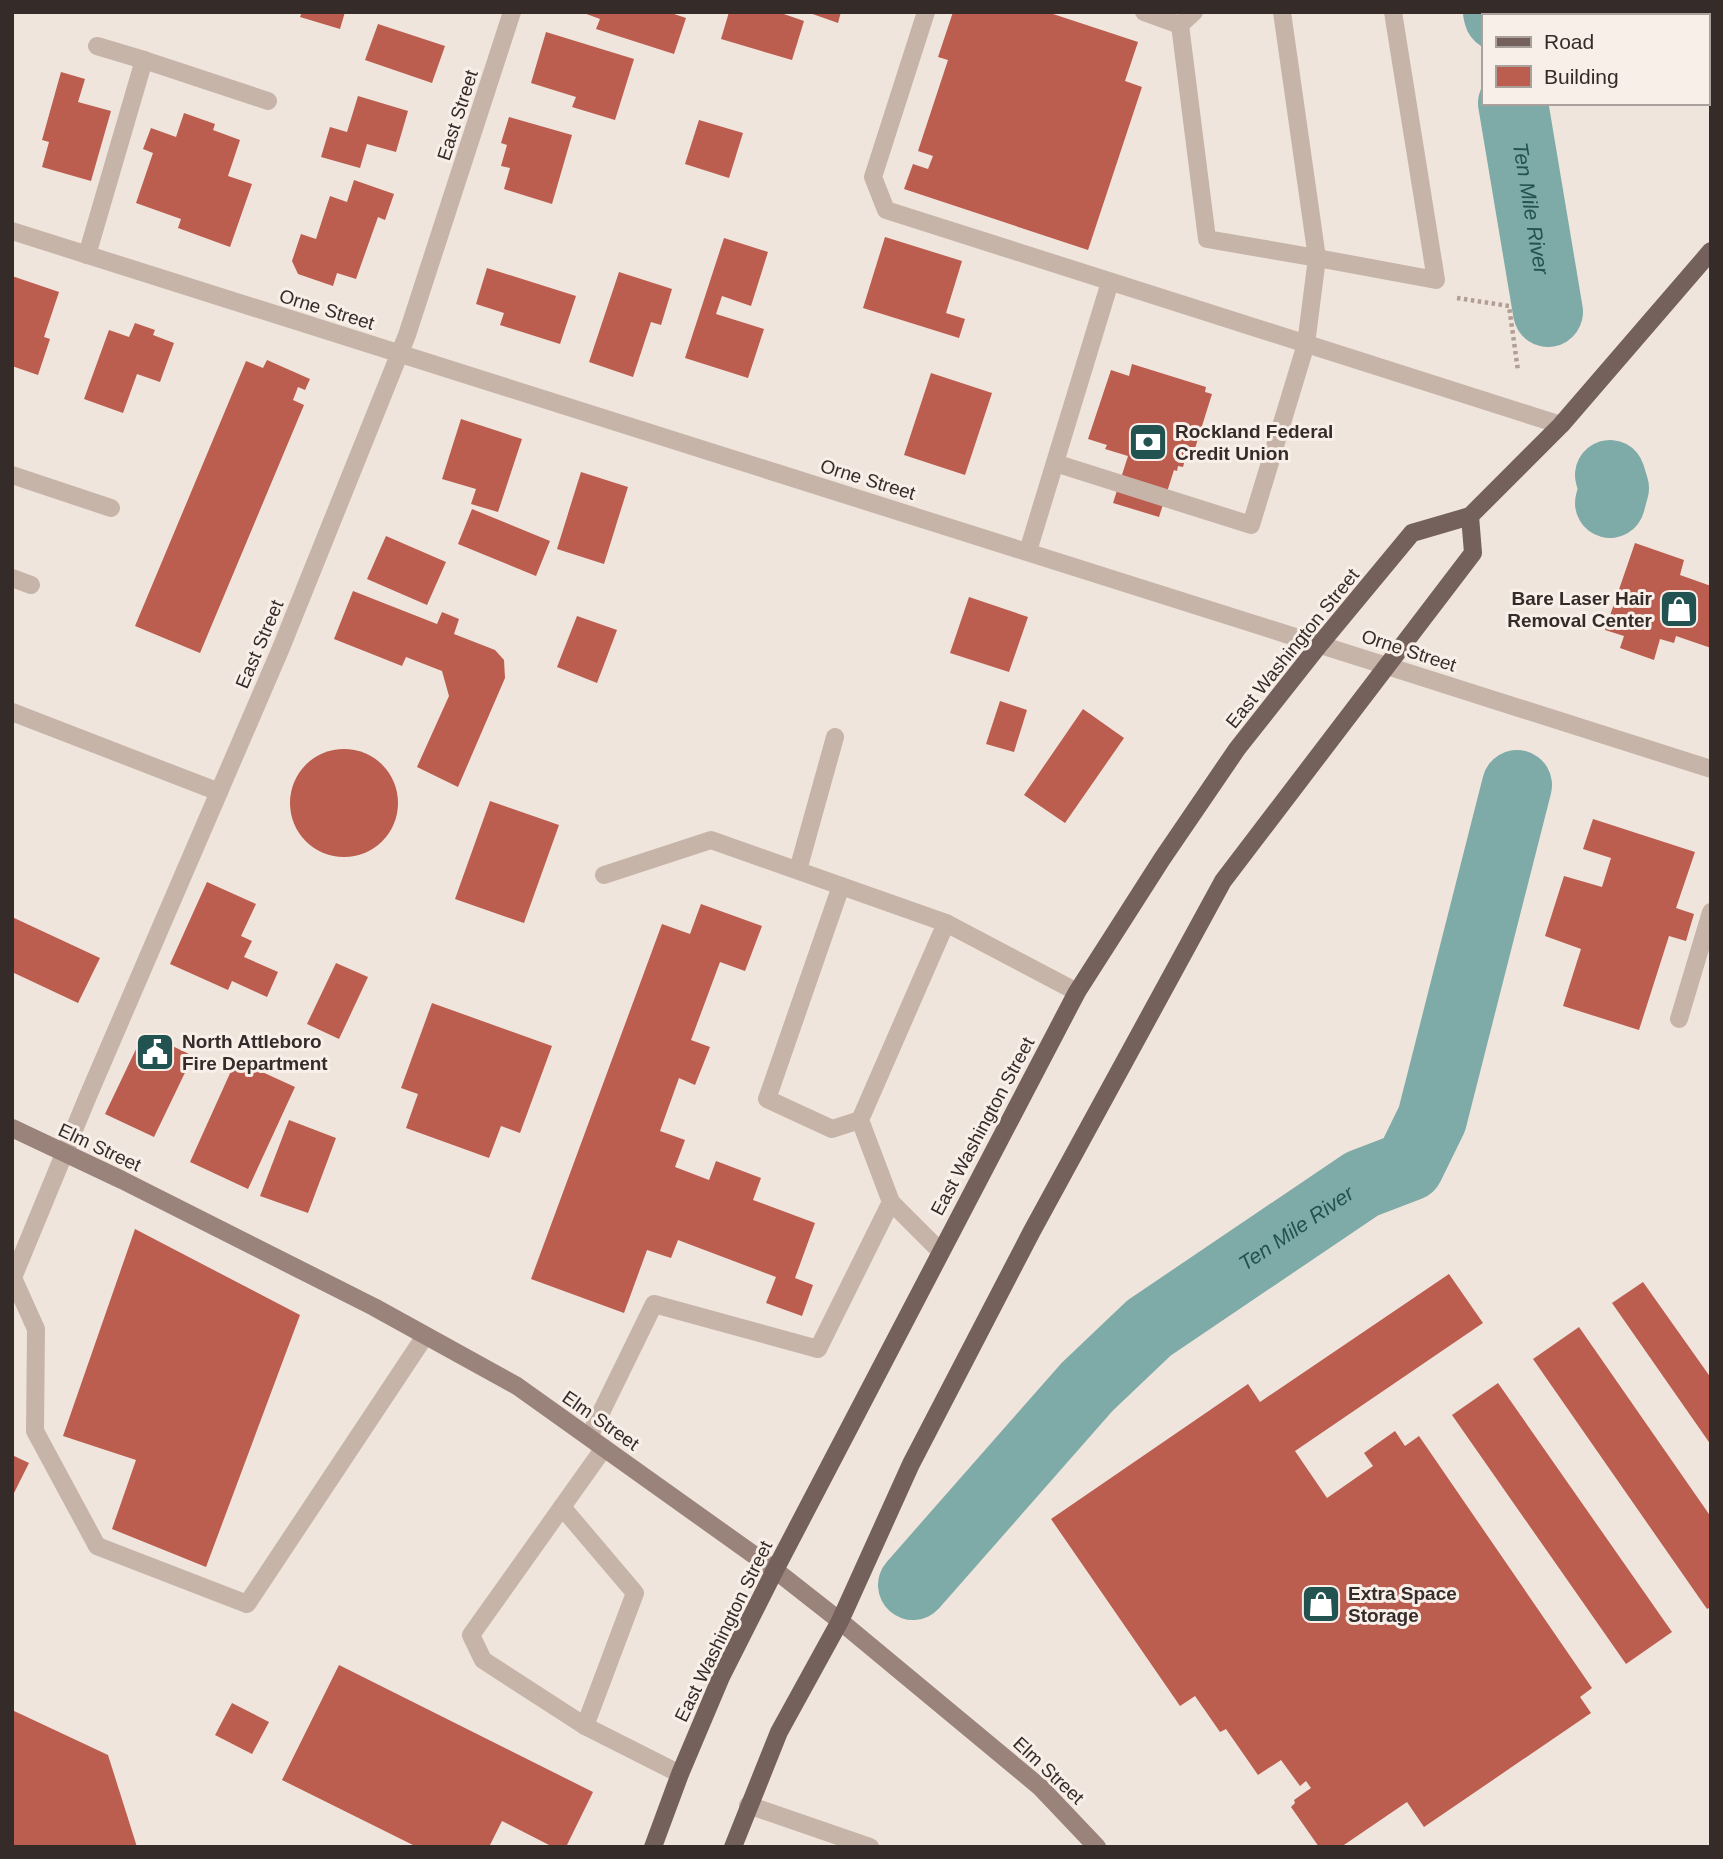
<svg xmlns="http://www.w3.org/2000/svg" width="1723" height="1859" viewBox="0 0 1723 1859" font-family="Helvetica,sans-serif">
	<style>
		.green { fill: #b6be9e }
		.lines { fill: none; stroke-linecap: round; stroke-linejoin: round }
		.river { stroke: #7eaaa7; stroke-width: 70 }
		.building { fill: #bb5d4f }
		.path { stroke: #b29e94; stroke-width: 4.5; stroke-dasharray: 3.5 3.5; stroke-linecap: butt }
		.service { stroke: #c7b4a9; stroke-width: 18 }
		.minor { stroke: #c7b4a9; stroke-width: 18 }
		.tertiary { stroke: #c7b4a9; stroke-width: 18 }
		.secondary { stroke: #9a837b; stroke-width: 18 }
		.primary { stroke: #75615b; stroke-width: 18 }
		.labels { text-anchor: middle; stroke-width: 6; stroke-linejoin: round; paint-order: stroke }
		.street-label { font-size: 19px; fill: #352b29; stroke: #f8efe8 }
		.poi-label { font-size: 19px; font-weight: bold; fill: #352b29; stroke: #f8efe8; text-anchor: start }
		.water-label { font-size: 21px; font-style: italic; fill: #225350; stroke: #f8efe8 }
	</style>
	<rect width="100%" height="100%" fill="#f0e5dc"/>
	<polygon class="green" points="1620,12 1711,12 1711,101 1707,98 1707,16 1624,16"/>
	<g class="lines">
		<g class="river">
			<polyline points="1498,12 1499,16"/>
			<path id="s1" d="M 1513,103 L 1548,312"/>
			<polyline points="1610,503 1614,488 1610,475"/>
			<path id="s2" d="M 913,1585 L 1087,1387 L 1149,1328 L 1362,1184 L 1409,1166 L 1432,1119 L 1517,785"/>
		</g>
	</g>
	<g class="building">
		<polygon points="302,12 345,12 340,29 300,17"/>
		<polygon points="581,12 668,12 686,18 674,54 596,29 600,19"/>
		<polygon points="729,12 778,12 804,21 792,60 721,39"/>
		<polygon points="807,12 841,12 838,23"/>
		<polygon points="953,12 1047,12 1138,42 1125,81 1142,87 1088,250 904,189 913,164 928,169 933,156 918,151 948,60 938,57"/>
		<polygon points="378,24 445,46 432,83 365,60"/>
		<polygon points="546,32 634,59 615,120 572,107 576,97 531,83"/>
		<polygon points="61,72 85,79 78,102 111,111 91,181 42,167 49,142 42,140"/>
		<polygon points="358,96 408,111 396,152 367,144 360,168 321,157 330,127 347,132"/>
		<polygon points="184,113 215,124 213,130 240,140 228,176 252,184 230,247 178,228 181,219 136,203 153,153 143,149 151,128 176,137"/>
		<polygon points="509,117 572,135 552,204 504,189 510,168 501,166 507,145 501,143"/>
		<polygon points="699,120 743,133 729,178 685,164"/>
		<polygon points="354,180 394,194 385,220 378,217 356,279 337,273 333,286 298,274 292,261 301,234 316,239 330,196 347,202"/>
		<polygon points="885,237 962,261 946,313 965,319 959,338 863,308"/>
		<polygon points="724,238 768,252 751,306 722,296 716,314 764,329 748,378 685,358"/>
		<polygon points="487,268 576,296 560,344 500,325 504,313 476,304"/>
		<polygon points="619,272 672,289 661,325 651,322 633,377 589,362"/>
		<polygon points="12,276 59,292 44,337 50,339 38,375 12,366"/>
		<polygon points="135,323 155,330 153,335 174,343 160,382 137,374 123,413 84,399 109,330 129,337"/>
		<polygon points="267,360 310,379 305,390 298,387 293,400 304,405 200,653 135,626 246,361 263,368"/>
		<polygon points="1132,364 1206,387 1205,392 1212,394 1192,458 1186,456 1183,467 1178,466 1177,471 1174,470 1159,517 1113,503 1128,456 1105,449 1107,445 1088,439 1111,370 1129,376"/>
		<polygon points="931,373 992,393 965,475 904,455"/>
		<polygon points="461,419 522,439 498,512 471,504 476,489 442,479"/>
		<polygon points="581,472 628,487 604,564 557,549"/>
		<polygon points="472,509 550,541 536,576 458,544"/>
		<polygon points="386,536 446,562 427,605 367,579"/>
		<polygon points="1635,543 1684,560 1680,575 1711,586 1711,648 1676,636 1674,643 1660,639 1654,660 1620,648 1624,636 1605,630"/>
		<polygon points="353,591 437,624 442,612 459,619 454,634 495,650 504,660 505,678 458,787 417,767 449,696 442,671 406,657 402,666 334,639"/>
		<polygon points="969,597 1028,617 1009,672 950,653"/>
		<polygon points="577,616 617,630 597,683 557,667"/>
		<polygon points="1000,701 1027,710 1014,752 986,744"/>
		<polygon points="1083,709 1124,738 1065,823 1024,795"/>
		<circle cx="344" cy="803" r="54"/>
		<polygon points="490,801 559,825 524,923 455,899"/>
		<polygon points="1593,819 1695,852 1676,908 1694,914 1686,941 1669,936 1639,1030 1563,1006 1581,949 1545,936 1564,876 1602,887 1611,858 1583,849"/>
		<polygon points="207,882 256,904 241,936 252,941 244,957 278,972 267,997 232,981 228,990 170,964"/>
		<polygon points="701,904 762,926 745,971 720,962 691,1040 710,1047 695,1085 679,1078 660,1131 685,1140 675,1167 709,1180 716,1161 761,1178 753,1200 815,1223 795,1278 813,1285 802,1316 766,1303 776,1277 678,1240 671,1258 647,1250 624,1313 531,1279 662,924 690,934"/>
		<polygon points="12,917 100,958 78,1003 12,972"/>
		<polygon points="336,963 368,977 339,1039 307,1024"/>
		<polygon points="432,1003 552,1046 520,1133 501,1126 489,1158 406,1128 418,1094 401,1088"/>
		<polygon points="160,1040 193,1056 154,1137 105,1114 137,1047 153,1055"/>
		<polygon points="236,1060 295,1087 248,1189 190,1162"/>
		<polygon points="289,1120 336,1138 308,1213 260,1196"/>
		<polygon points="135,1229 300,1315 206,1567 112,1529 136,1460 63,1436"/>
		<polygon points="1449,1274 1483,1323 1295,1451 1327,1498 1373,1466 1364,1453 1395,1431 1405,1446 1419,1436 1592,1688 1580,1697 1591,1713 1424,1827 1407,1802 1341,1847 1319,1847 1291,1807 1295,1803 1294,1800 1311,1788 1306,1781 1300,1786 1281,1760 1258,1775 1226,1729 1220,1732 1195,1696 1180,1706 1051,1519 1248,1384 1260,1402"/>
		<polygon points="1643,1282 1711,1378 1711,1445 1612,1303"/>
		<polygon points="1579,1327 1711,1517 1711,1607 1707,1609 1533,1359"/>
		<polygon points="1498,1383 1672,1632 1626,1664 1452,1415"/>
		<polygon points="12,1455 29,1463 12,1497"/>
		<polygon points="339,1665 593,1792 566,1847 553,1847 502,1821 489,1847 417,1847 282,1780"/>
		<polygon points="232,1703 269,1722 252,1754 215,1735"/>
		<polygon points="12,1710 108,1755 137,1847 12,1847"/>
	</g>
	<g class="lines">
		<polyline class="path" points="1457,298 1509,306 1518,371"/>
		<g class="service">
			<polyline points="926,12 873,177 886,210 1561,425"/>
			<polyline points="1144,12 1180,25 1194,12"/>
			<polyline points="1180,25 1207,239 1317,258 1282,12"/>
			<polyline points="144,60 268,101"/>
			<polyline points="87,255 144,60 97,46"/>
			<polyline points="1055,463 1251,525 1306,344 1317,258 1436,280 1393,12"/>
			<polyline points="12,475 111,508"/>
			<polyline points="1028,551 1110,282"/>
			<polyline points="12,578 31,585"/>
			<polyline points="12,712 219,792"/>
			<polyline points="798,870 835,737"/>
			<polyline points="604,875 711,840 946,923"/>
			<polyline points="841,886 767,1099 832,1129 860,1120"/>
			<polyline points="1679,1019 1711,912"/>
			<polyline points="891,1202 940,1251"/>
			<polyline points="13,1278 36,1329 35,1431 97,1546 247,1604 425,1336"/>
			<polyline points="589,1437 654,1304 818,1349 891,1202 860,1120 946,923 1077,992"/>
			<polyline points="604,1448 471,1635 483,1660 585,1726 680,1774"/>
			<polyline points="562,1507 635,1593 585,1726"/>
			<polyline points="748,1805 870,1847"/>
		</g>
		<g class="minor">
			<polyline points="12,231 1387,666"/>
			<polyline points="12,1280 88,1096 281,648 407,335 512,12"/>
		</g>
		<polyline class="tertiary" points="1387,666 1711,769"/>
		<polyline class="secondary" points="12,1128 122,1180 374,1307 517,1386 775,1570 840,1621 1040,1787 1097,1847"/>
		<g class="primary">
			<polyline points="653,1847 680,1774 721,1677 775,1570 1077,992 1162,859 1237,749 1320,644 1412,533 1470,516 1561,425 1711,251"/>
			<polyline points="733,1847 779,1732 840,1621 911,1464 1032,1231 1223,881 1473,553 1470,516"/>
		</g>
	</g>
	<defs>
		<g id="bank-square" transform="scale(2.0125)"><rect x="-9" y="-9" width="18" height="18" rx="4" fill="#225350" stroke="#f8efe8"/><path d="M-6-4H6V4H-6ZM0-2.3a2.3 2.3 0 1 0 0 4.6a2.3 2.3 0 1 0 0-4.6Z" fill="#fff"/></g>
		<g id="shop-square" transform="scale(2.0125)"><rect x="-9" y="-9" width="18" height="18" rx="4" fill="#225350" stroke="#f8efe8"/><path d="M-5-2.5h2.3a2.7 3.5 0 0 1 5.4 0H5L5.5 6h-11ZM-1.5-2.5h3a1.5 2.3 0 0 0-3 0Z" fill="#fff"/></g>
		<g id="civic-square" transform="scale(2.0125)"><rect x="-9" y="-9" width="18" height="18" rx="4" fill="#225350" stroke="#f8efe8"/><path d="M-.6-6.5H3V-4.5H.6V-3L4-1V1h2V6H-6V1h2V-1L-.6-3ZM-1.2 2.5V6h2.4V2.5Z" fill="#fff"/></g>
	</defs>
	<g fill-rule="evenodd">
		<use href="#bank-square" x="1148" y="442"/>
		<use href="#shop-square" x="1679" y="609"/>
		<use href="#civic-square" x="155" y="1052"/>
		<use href="#shop-square" x="1321" y="1604"/>
	</g>
	<g class="labels">
		<g class="street-label">
			<text transform="translate(457 115) rotate(-72)" y="7">East Street</text>
			<text transform="translate(327 309) rotate(17)" y="7">Orne Street</text>
			<text transform="translate(868 479) rotate(17)" y="7">Orne Street</text>
			<text transform="translate(259 644) rotate(-67)" y="7">East Street</text>
			<text transform="translate(1292 648) rotate(-51)" y="7">East Washington Street</text>
			<text transform="translate(1409 650) rotate(18)" y="7">Orne Street</text>
			<text transform="translate(982 1126) rotate(-62)" y="7">East Washington Street</text>
			<text transform="translate(100 1147) rotate(25)" y="7">Elm Street</text>
			<text transform="translate(601 1420) rotate(35)" y="7">Elm Street</text>
			<text transform="translate(723 1631) rotate(-64)" y="7">East Washington Street</text>
			<text transform="translate(1049 1770) rotate(43)" y="7">Elm Street</text>
		</g>
		<g class="poi-label">
			<text x="1175" y="438">Rockland Federal<tspan x="1175" dy="22">Credit Union</tspan></text>
			<text x="1652" y="605" text-anchor="end">Bare Laser Hair<tspan x="1652" dy="22">Removal Center</tspan></text>
			<text x="182" y="1048">North Attleboro<tspan x="182" dy="22">Fire Department</tspan></text>
			<text x="1348" y="1600">Extra Space<tspan x="1348" dy="22">Storage</tspan></text>
		</g>
		<g class="water-label">
			<text dy="7" stroke="none"><textPath href="#s1" startOffset="107">Ten Mile River</textPath></text>
			<text dy="7" stroke="none"><textPath href="#s2" startOffset="527">Ten Mile River</textPath></text>
		</g>
	</g>
	<rect width="1723" height="1859" fill="none" stroke="#352b29" stroke-width="28"/>
	<rect x="1482" y="14" width="228" height="91" fill="#f8efe8" stroke="#aaa19c" stroke-width="2"/>
	<rect x="1496" y="37" width="35" height="10" fill="#75615b" stroke="#aaa19c" stroke-width="2"/>
	<text x="1544" y="49" font-size="21" fill="#352b29">Road</text>
	<rect x="1496" y="66" width="35" height="21" fill="#bb5d4f" stroke="#aaa19c" stroke-width="2"/>
	<text x="1544" y="84" font-size="21" fill="#352b29">Building</text>
</svg>
